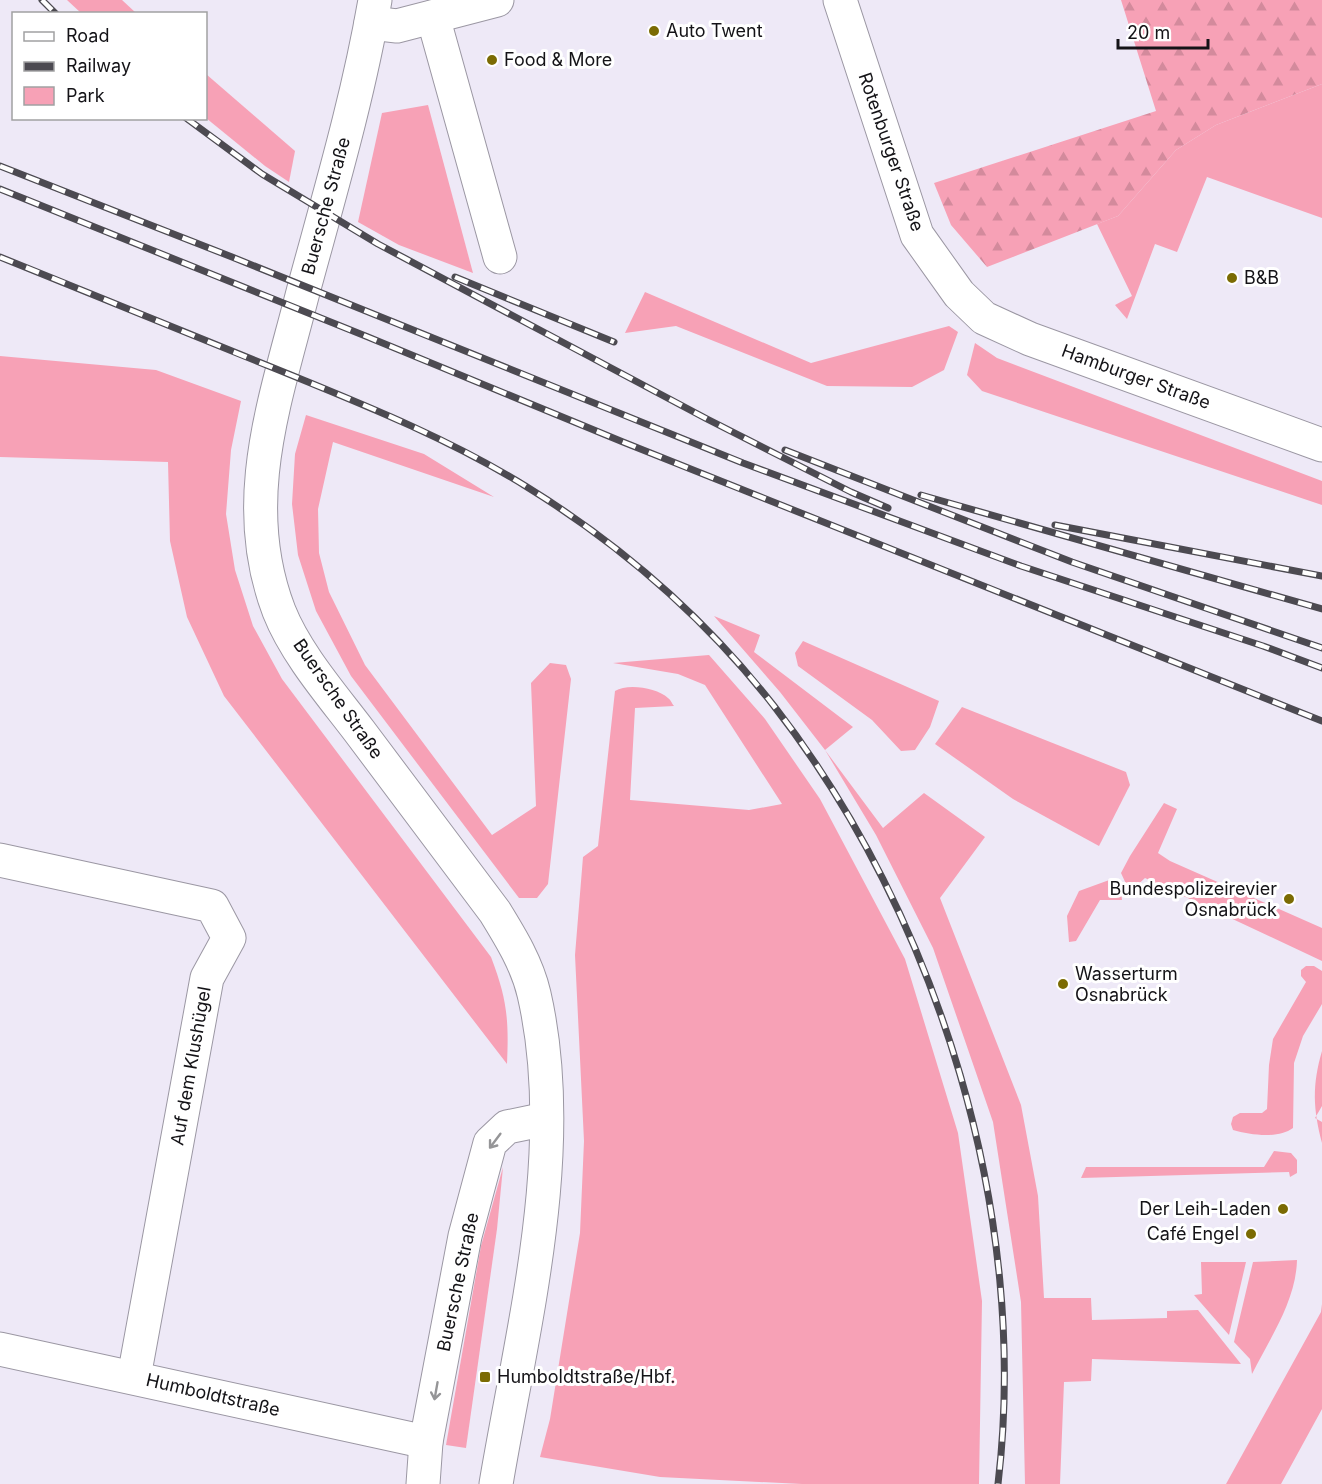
<svg xmlns="http://www.w3.org/2000/svg" width="1322" height="1484" viewBox="0 0 1322 1484" font-family="Inter,sans-serif">
	<style>
		.green { fill: #f7a1b6 }
		.forest { fill: url(#forest-firs) }
		.lines { fill: none; stroke-linecap: round; stroke-linejoin: round }
		.minor-casing { stroke: #9b97a3; stroke-width: 35 }
		.secondary-casing { stroke: #9b97a3; stroke-width: 35 }
		.minor { stroke: #fff; stroke-width: 33 }
		.secondary { stroke: #fff; stroke-width: 33 }
		.rail-casing { stroke: #4c4a51; stroke-width: 7 }
		.rail { stroke: #fff; stroke-width: 4.5; stroke-dasharray: 14; stroke-linecap: butt }
		.oneway { stroke: #959597 }
		.poi-dot { fill: #7b6b03; stroke: #fff; stroke-width: 2 }
		.labels { text-anchor: middle; stroke-width: 6; stroke-linejoin: round; paint-order: stroke }
		.poi-label { font-size: 18px; fill: #141317; stroke: #fff; text-anchor: start }
		.street-label { font-size: 18px; fill: #141317; stroke: #fff }
	</style>
	<defs>
		<pattern id="forest-firs" width="22" height="20" patternUnits="userSpaceOnUse" patternTransform="scale(1.5)"><rect width="22" height="20" fill="#f7a1b6"/><path d="M5 1l3.5 6h-7zM16 11l3.5 6h-7z" fill="#d38a9c"/></pattern>
	</defs>
	<rect width="100%" height="100%" fill="#eee9f7"/>
	<g class="green">
		<polygon points="67,0 122,0 136,13 81,13"/>
		<polygon points="206,74 295,151 289,182 265,166 206,118"/>
		<polygon points="1322,84 1322,218 1207,177 1177,252 1155,244 1127,319 1115,305 1132,296 1097,224 1118,216 1176,150 1216,125"/>
		<polygon points="428,105 473,273 399,245 358,222 382,113"/>
		<polygon points="645,292 811,363 949,326 958,332 944,370 912,387 827,386 676,326 625,333"/>
		<polygon points="975,343 997,358 1322,481 1322,505 982,391 967,375"/>
		<path d="M 0,356 L 156,370 L 241,401 L 231,450 L 226,514 L 235,570 L 253,626 L 282,679 L 491,957 C 507,999 509,1019 507,1064 L 224,696 L 187,617 L 170,541 L 168,462 L 0,457 Z"/>
		<polygon points="306,415 424,454 494,497 333,442 318,509 319,553 329,592 365,665 492,835 536,806 531,683 550,663 566,665 571,679 548,884 537,898 519,898 351,676 316,611 298,555 292,504 295,454"/>
		<polygon points="714,616 760,635 754,652 853,727 825,750 883,828 924,793 985,837 940,898 1021,1105 1038,1196 1044,1298 1091,1298 1092,1320 1167,1318 1167,1311 1198,1310 1241,1364 1092,1359 1091,1381 1064,1382 1060,1484 1025,1484 1021,1302 993,1122 933,948 876,835 825,750 780,692"/>
		<polygon points="803,641 939,701 930,727 915,750 901,751 872,720 798,666 795,653"/>
		<path d="M 709,655 L 765,719 L 820,799 L 905,959 L 958,1133 L 982,1301 L 979,1484 L 802,1484 L 660,1477 L 540,1457 L 550,1419 L 580,1233 L 584,1141 L 575,955 L 583,857 L 598,846 L 615,691 C 628,683 657,688 668,698 C 671,700 672,704 674,706 L 635,708 L 630,800 L 749,810 L 782,804 L 705,685 L 678,674 L 613,663 Z"/>
		<polygon points="962,707 1126,772 1130,785 1099,846 1013,799 935,744"/>
		<polygon points="1164,803 1177,809 1158,853 1170,861 1322,928 1322,961 1145,878 1132,890 1127,886 1121,873 1130,856"/>
		<path d="M 1112,879 C 1121,883 1121,890 1122,900 L 1100,900 L 1076,941 L 1069,942 L 1067,916 L 1079,891 Z"/>
		<path d="M 1306,966 L 1314,966 L 1322,971 L 1322,1004 L 1303,1036 L 1294,1063 L 1293,1128 C 1278,1139 1251,1135 1233,1130 L 1231,1124 L 1233,1117 L 1240,1113 L 1262,1113 L 1267,1109 L 1269,1065 L 1273,1039 L 1306,982 L 1301,976 L 1301,970 Z"/>
		<path d="M 1322,1051 L 1322,1106 L 1315,1118 L 1322,1122 L 1322,1143 C 1313,1109 1312,1085 1322,1051 Z"/>
		<polygon points="1274,1151 1291,1153 1297,1160 1297,1173 1290,1177 1289,1172 1081,1178 1086,1167 1264,1167"/>
		<polygon points="503,1167 497,1229 466,1448 446,1445 481,1246"/>
		<path d="M 1297,1260 C 1296,1301 1270,1338 1252,1374 L 1250,1359 L 1234,1342 L 1253,1262 Z"/>
		<polygon points="1201,1262 1246,1262 1229,1335 1194,1295 1202,1294"/>
		<polygon points="1322,1304 1322,1409 1281,1484 1226,1484 1321,1312"/>
	</g>
	<polygon class="forest" points="1121,0 1322,0 1322,84 1216,125 1176,150 1118,216 987,267 951,225 934,183 1156,111"/>
	<g class="lines">
		<g class="minor-casing">
			<g id="minor">
				<polyline points="840,0 917,235 959,294 984,318 1030,339 1322,445"/>
				<polyline points="433,17 500,257"/>
				<polyline points="371,23 397,26 497,0"/>
				<polyline points="0,860 212,906 229,938 207,978 134,1377"/>
				<polyline points="0,1349 426,1442"/>
				<polyline points="423,1484 426,1442 465,1236 490,1143 507,1127 546,1119"/>
			</g>
		</g>
		<g class="secondary-casing">
			<path id="secondary" d="M 375,0 C 358,99 329,196 303,292 C 276,399 237,502 279,611 C 296,654 332,695 360,732 C 405,792 450,852 495,912 C 511,938 527,964 534,994 C 570,1150 522,1329 496,1484"/>
		</g>
		<use href="#minor" class="minor"/>
		<use href="#secondary" class="secondary"/>
		<g class="rail-casing">
			<g id="rail">
				<polyline points="42,0 56,14"/>
				<polyline points="186,118 262,174 378,244 707,419 851,492 888,508"/>
				<polyline points="0,166 232,257 743,463 1021,566 1263,646 1322,668"/>
				<polyline points="0,189 368,337 623,442 1322,721"/>
				<path d="M 0,257 C 97,296 194,336 291,375 C 372,408 453,441 527,487 C 621,545 706,619 774,706 C 939,918 1030,1216 998,1484"/>
				<polyline points="455,277 614,342"/>
				<polyline points="785,450 1072,562 1322,648"/>
				<polyline points="921,495 1322,609"/>
				<polyline points="1055,525 1322,576"/>
			</g>
		</g>
		<use href="#rail" class="rail"/>
	</g>
	<defs><path id="oneway-shaft" d="M-6 0H5M1.5-3L5.5 0L1.5 3" fill="none" stroke-width="1.6" stroke-linecap="round" stroke-linejoin="round" transform="scale(1.5)"/></defs>
	<g class="oneway">
		<use href="#oneway-shaft" transform="translate(495 1141) rotate(127)"/>
		<use href="#oneway-shaft" transform="translate(436 1391) rotate(100)"/>
	</g>
	<g class="poi-dot">
		<circle cx="654" cy="31" r="6"/>
		<circle cx="492" cy="60" r="6"/>
		<circle cx="1232" cy="278" r="6"/>
		<circle cx="1289" cy="899" r="6"/>
		<circle cx="1063" cy="984" r="6"/>
		<circle cx="1283" cy="1209" r="6"/>
		<circle cx="1251" cy="1234" r="6"/>
		<rect x="479" y="1371" width="12" height="12" rx="3"/>
	</g>
	<g class="labels">
		<g class="poi-label">
			<text x="666" y="37">Auto Twent</text>
			<text x="504" y="66">Food &amp; More</text>
			<text x="1244" y="284">B&amp;B</text>
			<text x="1277" y="895" text-anchor="end">Bundespolizeirevier<tspan x="1277" dy="21">Osnabrück</tspan></text>
			<text x="1075" y="980">Wasserturm<tspan x="1075" dy="21">Osnabrück</tspan></text>
			<text x="1271" y="1215" text-anchor="end">Der Leih-Laden</text>
			<text x="1239" y="1240" text-anchor="end">Café Engel</text>
			<text x="497" y="1383">Humboldtstraße/Hbf.</text>
		</g>
		<g class="street-label">
			<text transform="translate(891 152) rotate(71)" y="6">Rotenburger Straße</text>
			<text transform="translate(326 206) rotate(-75)" y="6">Buersche Straße</text>
			<text transform="translate(1136 377) rotate(20)" y="6">Hamburger Straße</text>
			<text transform="translate(338 699) rotate(55)" y="6">Buersche Straße</text>
			<text transform="translate(191 1066) rotate(-80)" y="6">Auf dem Klushügel</text>
			<text transform="translate(458 1282) rotate(-78)" y="6">Buersche Straße</text>
			<text transform="translate(213 1395) rotate(13)" y="6">Humboldtstraße</text>
		</g>
	</g>
	<rect x="12" y="12" width="195" height="108" fill="#ffffff" stroke="#a1a1a2" stroke-width="1.5"/>
	<rect x="24" y="32" width="30" height="9" fill="#ffffff" stroke="#a1a1a2" stroke-width="1.5"/>
	<text x="66" y="42" font-size="18" fill="#141317">Road</text>
	<rect x="24" y="62" width="30" height="9" fill="#4c4a51" stroke="#a1a1a2" stroke-width="1.5"/>
	<text x="66" y="72" font-size="18" fill="#141317">Railway</text>
	<rect x="24" y="87" width="30" height="18" fill="#f7a1b6" stroke="#a1a1a2" stroke-width="1.5"/>
	<text x="66" y="102" font-size="18" fill="#141317">Park</text>
	<path d="M1118 39v9h90v-9" fill="none" stroke="#141317" stroke-width="3"/>
	<text x="1127" y="39" font-size="18" fill="#141317" stroke="#ffffff" stroke-width="4.5" paint-order="stroke">20 m</text>
</svg>
